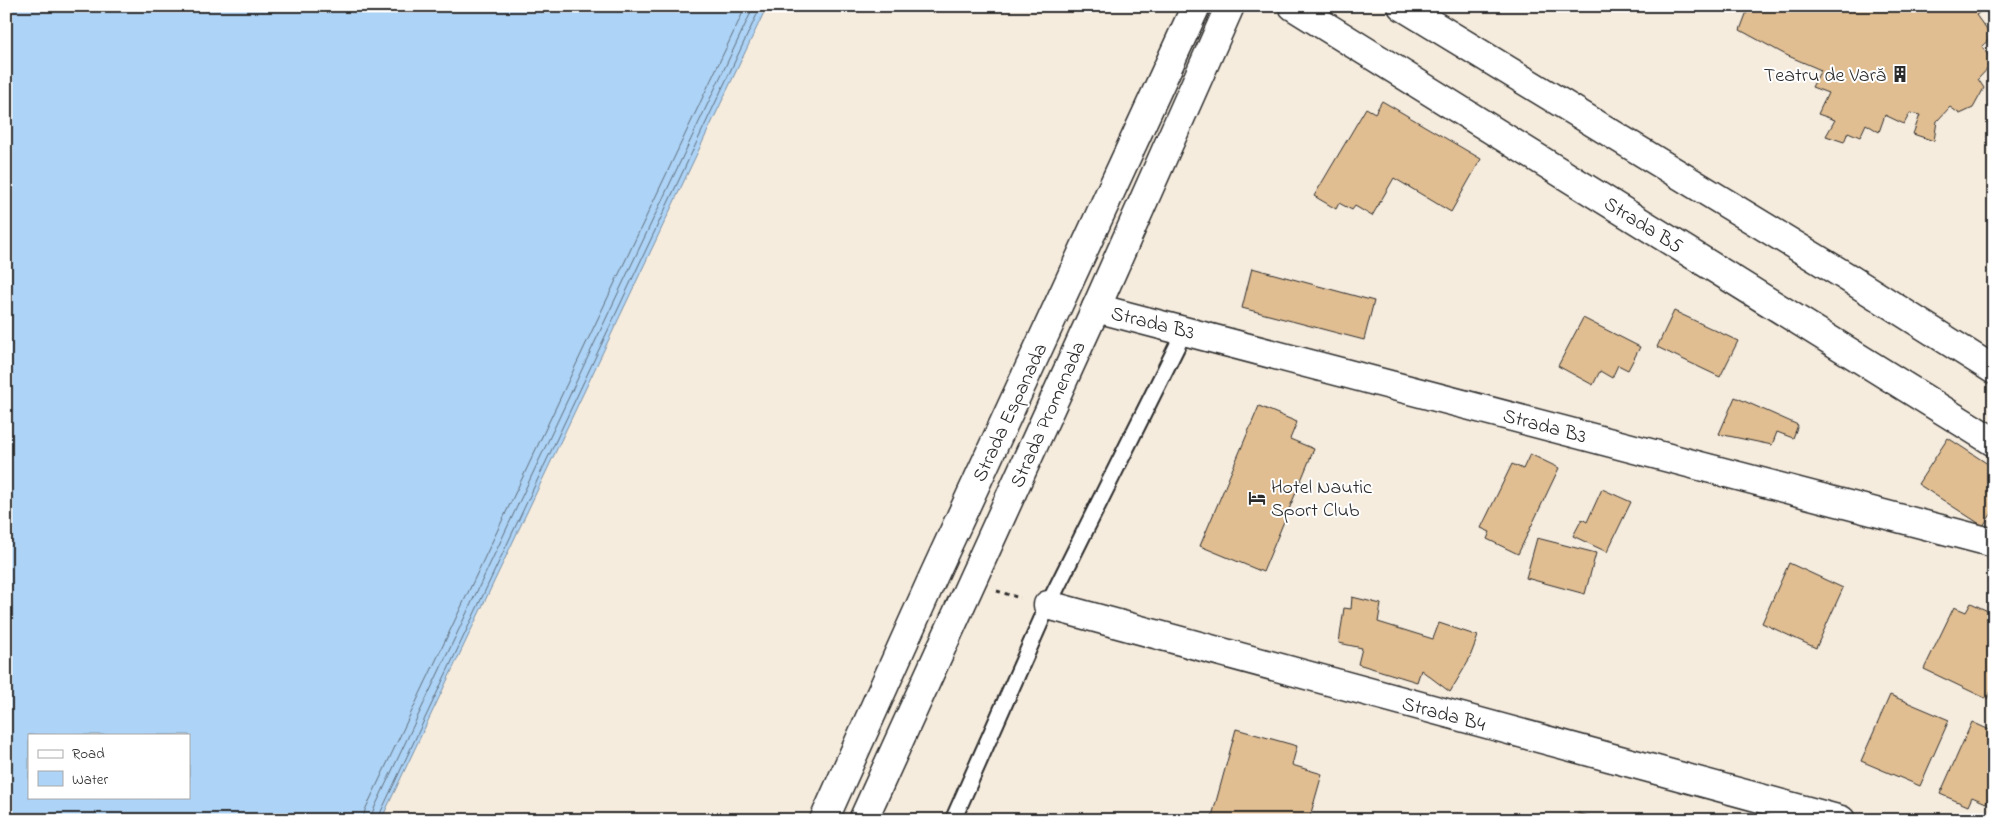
<svg xmlns="http://www.w3.org/2000/svg" width="2000" height="826" viewBox="0 0 2000 826" font-family="'Indie Flower',sans-serif">
	<style>
		.water { fill: #add3f6; stroke: #7990a5; fill-rule: evenodd }
		.lines { fill: none; stroke-linecap: round; stroke-linejoin: round }
		.shore { stroke: #5f6e7c; stroke-width: 1 }
		.building { fill: #e1be92; stroke: #2b2b2b }
		.lane-casing { stroke: #2b2b2b; stroke-width: 19 }
		.street-casing { stroke: #2b2b2b; stroke-width: 31 }
		.path { stroke: #2b2b2b; stroke-width: 3; stroke-dasharray: 4 4; stroke-linecap: butt }
		.lane { stroke: #fff; stroke-width: 15 }
		.street { stroke: #fff; stroke-width: 28 }
		.labels { text-anchor: middle; stroke-width: 4; stroke-linejoin: round; paint-order: stroke }
		.poi-label { font-size: 20px; fill: #2b2b2b; stroke: #fff; text-anchor: end }
		.street-label { font-size: 20px; fill: #2b2b2b; stroke: #fff }
	</style>
	<rect width="100%" height="100%" fill="#f6ecde"/>
	<filter id="ink" filterUnits="userSpaceOnUse"><feTurbulence type="fractalNoise" baseFrequency=".02" numOctaves="2"/><feDisplacementMap in="SourceGraphic" scale="10" xChannelSelector="R" yChannelSelector="G"/><feConvolveMatrix kernelMatrix="1 2 1 2 8 2 1 2 1" color-interpolation-filters="sRGB"/></filter>
	<g filter="url(#ink)">
		<path class="water" d="M 6,6 L 767,6 L 381,820 L 6,820 ZM 29,735 L 189,735 L 189,797 L 29,797 Z"/>
		<g class="lines">
			<g class="shore">
				<polyline points="363,820 365,810 746,6"/>
				<polyline points="370,820 372,813 754,6"/>
				<polyline points="377,820 761,6"/>
			</g>
		</g>
		<g class="building">
			<polygon points="1749,6 1989,6 1976,15 1992,37 1982,46 1993,63 1978,79 1984,88 1973,108 1960,114 1950,107 1937,121 1934,141 1913,134 1920,115 1910,113 1904,124 1885,115 1879,132 1866,124 1860,137 1848,132 1844,142 1826,136 1835,120 1818,114 1828,93 1812,87 1821,70 1786,55 1740,30"/>
			<polygon points="1382,101 1481,159 1451,212 1394,178 1372,216 1355,206 1352,210 1339,203 1336,209 1314,196 1366,108 1375,113"/>
			<polygon points="1252,268 1374,301 1364,340 1242,308"/>
			<polygon points="1674,311 1738,341 1720,377 1657,347"/>
			<polygon points="1583,318 1640,347 1628,370 1618,365 1612,378 1600,371 1593,385 1558,366"/>
			<polygon points="1735,397 1798,425 1793,438 1777,432 1772,445 1719,434"/>
			<polygon points="1259,406 1297,422 1290,439 1314,449 1263,572 1200,546"/>
			<polygon points="1948,438 1994,468 1994,510 1983,526 1918,484"/>
			<polygon points="1530,454 1559,468 1518,554 1487,539 1490,532 1481,528 1512,464 1523,469"/>
			<polygon points="1602,489 1631,502 1607,552 1573,536 1582,519 1587,522"/>
			<polygon points="1537,538 1596,553 1585,594 1526,578"/>
			<polygon points="1789,563 1843,588 1816,648 1762,623"/>
			<polygon points="1352,597 1381,604 1378,622 1433,639 1439,623 1478,636 1468,662 1450,692 1421,670 1417,682 1358,664 1362,648 1339,643 1344,608 1351,609"/>
			<polygon points="1971,603 1994,614 1994,685 1987,699 1924,669 1954,607 1966,612"/>
			<polygon points="1890,695 1949,720 1920,786 1861,761"/>
			<polygon points="1972,722 1994,732 1994,787 1986,803 1972,797 1968,806 1940,794"/>
			<polygon points="1236,729 1297,746 1292,765 1322,774 1309,820 1211,820"/>
			<polygon points="1578,813 1602,820 1576,820"/>
		</g>
		<g class="lines">
			<g class="lane-casing">
				<polyline id="lane" points="953,820 1048,605 1185,330"/>
			</g>
			<g class="street-casing">
				<g id="street">
					<polyline points="1293,6 1994,442"/>
					<polyline points="1402,6 1847,277 1994,370"/>
					<polyline points="1096,308 1994,543"/>
					<polyline points="1048,605 1841,820"/>
					<polyline points="824,820 934,575 1196,6"/>
					<polyline points="863,820 1096,308 1230,6"/>
				</g>
			</g>
			<polyline class="path" points="997,591 1020,598"/>
			<use href="#lane" class="lane"/>
			<use href="#street" class="street"/>
		</g>
	</g>
	<defs>
		<g id="building-bare" transform="scale(1.35)"><path d="M-4-6H4V6H1V3H-1V6H-4ZM-2.5-4.3h1.7v1.8h-1.7ZM.8-4.3h1.7v1.8H.8ZM-2.5-1h1.7V.8h-1.7ZM.8-1h1.7V.8H.8Z" fill="#2b2b2b" stroke="#fff" stroke-width="2.5" paint-order="stroke"/></g>
		<g id="hotel-bare" transform="scale(1.35)"><path d="M-6-4.5h1.5V1H6V5H4.5V3h-9V5H-6ZM-4 0a1.8 1.8 0 1 1 3.6 0ZM.5 0V-2.5h3Q6-2.5 6 0Z" fill="#2b2b2b" stroke="#fff" stroke-width="2.5" paint-order="stroke"/></g>
	</defs>
	<g fill-rule="evenodd">
		<use href="#building-bare" x="1900" y="74"/>
		<use href="#hotel-bare" x="1257" y="498"/>
	</g>
	<g class="labels">
		<g class="poi-label">
			<text x="1886" y="81">Teatru de Vară</text>
			<text x="1271" y="493" text-anchor="start">Hotel Nautic<tspan x="1271" dy="23">Sport Club</tspan></text>
		</g>
		<g class="street-label">
			<text transform="translate(1644 224) rotate(32)" y="7">Strada B5</text>
			<text transform="translate(1153 322) rotate(14)" y="7">Strada B3</text>
			<text transform="translate(1009 412) rotate(-65)" y="7">Strada Espanada</text>
			<text transform="translate(1047 414) rotate(-66)" y="7">Strada Promenada</text>
			<text transform="translate(1545 425) rotate(15)" y="7">Strada B3</text>
			<text transform="translate(1444 713) rotate(15)" y="7">Strada B4</text>
		</g>
	</g>
	<rect width="2000" height="826" fill="none" stroke="#fff" stroke-width="25"/>
	<rect x="12" y="12" width="1975" height="801" fill="none" stroke="#2b2b2b" stroke-width="2" filter="url(#ink)"/>
	<rect x="28" y="734" width="162" height="65" fill="#ffffff" stroke="#aaaaaa"/>
	<rect x="38" y="750" width="25" height="8" fill="#ffffff" stroke="#aaaaaa"/>
	<text x="72" y="758" font-size="15" fill="#2b2b2b">Road</text>
	<rect x="38" y="771" width="25" height="15" fill="#add3f6" stroke="#aaaaaa"/>
	<text x="72" y="784" font-size="15" fill="#2b2b2b">Water</text>
</svg>
